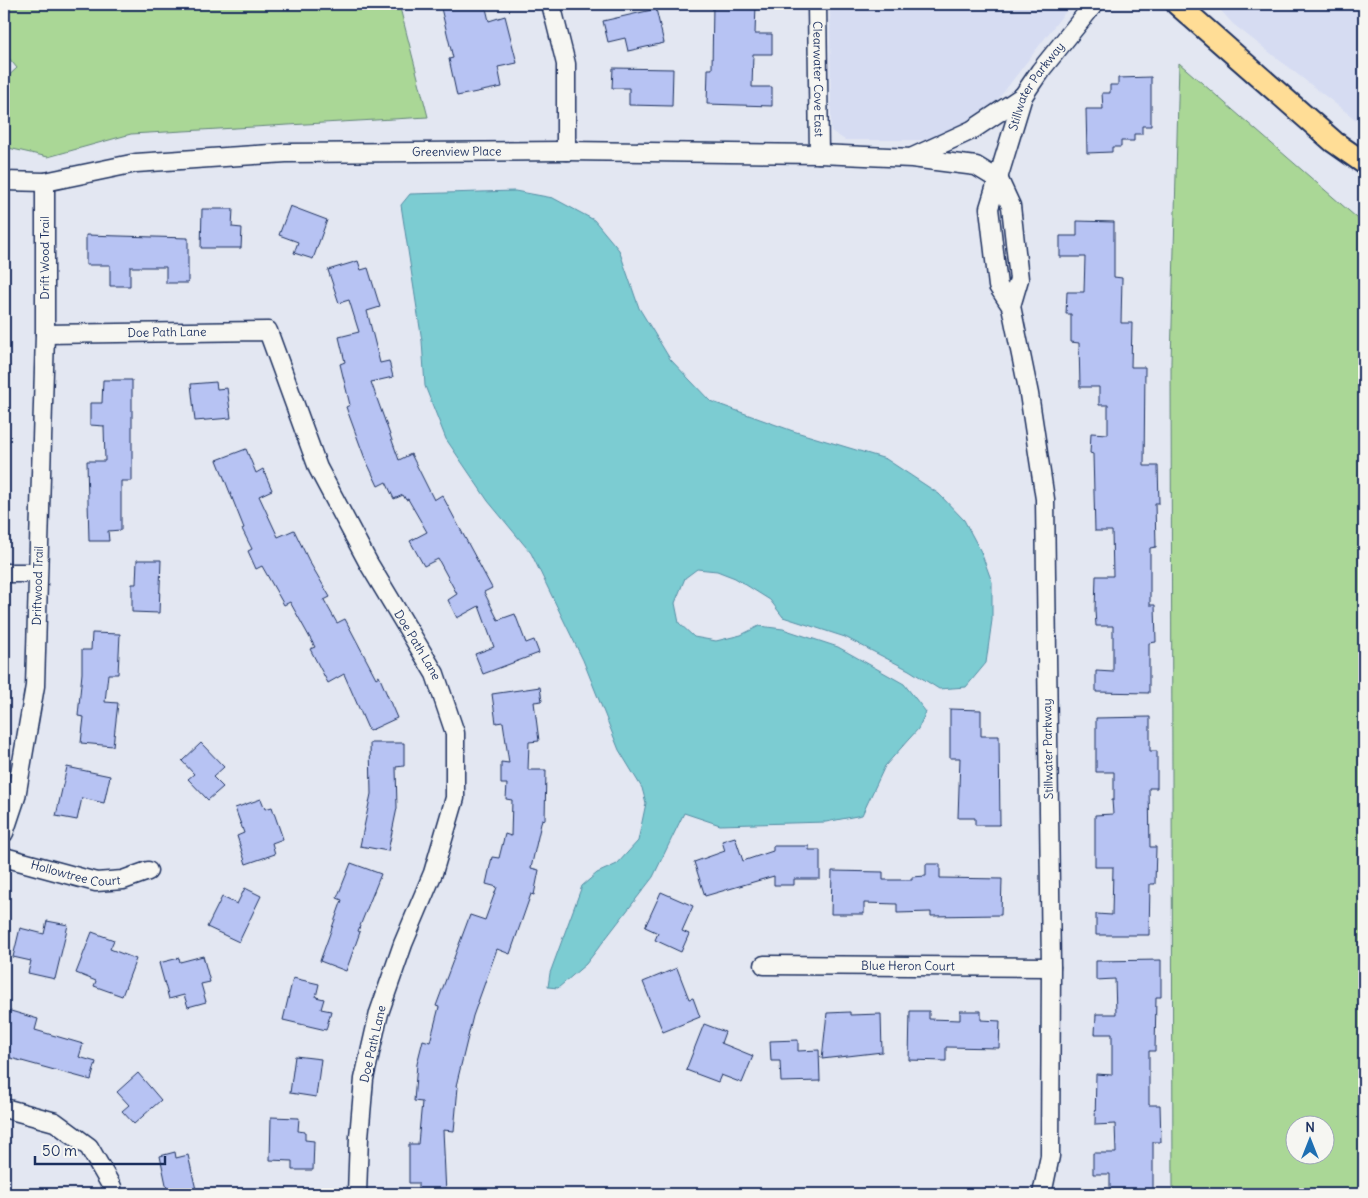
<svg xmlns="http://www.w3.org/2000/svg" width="1368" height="1198" viewBox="0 0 1368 1198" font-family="Delius,sans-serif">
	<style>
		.built { fill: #d6dcf2 }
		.green { fill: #aad796; stroke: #62837a; fill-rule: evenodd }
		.water { fill: #7bccd2; stroke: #558da4 }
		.building { fill: #b7c3f3; stroke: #1b2f5e }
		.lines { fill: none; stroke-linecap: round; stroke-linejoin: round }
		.minor-casing { stroke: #1b2f5e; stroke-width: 21 }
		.major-casing { stroke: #1b2f5e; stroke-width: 25 }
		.minor { stroke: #f6f6f2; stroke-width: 18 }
		.major { stroke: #ffdd96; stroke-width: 21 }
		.labels { text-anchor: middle; stroke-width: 4; stroke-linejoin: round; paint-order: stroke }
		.street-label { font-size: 12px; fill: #1b2f5e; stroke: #f6f6f2 }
	</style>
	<rect width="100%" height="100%" fill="#e3e7f2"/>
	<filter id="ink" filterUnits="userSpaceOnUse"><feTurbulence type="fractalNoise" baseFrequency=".02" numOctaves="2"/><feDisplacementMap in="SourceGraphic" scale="10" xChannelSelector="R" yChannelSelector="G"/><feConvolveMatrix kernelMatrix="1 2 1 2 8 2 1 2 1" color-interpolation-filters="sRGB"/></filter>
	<g filter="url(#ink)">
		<g class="built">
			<polygon points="830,4 1073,4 1062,16 993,106 954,132 925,140 845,140 831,131"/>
			<polygon points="1215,4 1364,4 1364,126 1233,24"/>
		</g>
		<g class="green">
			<polygon points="4,4 399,4 428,117 131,134 48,157 4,147 4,80 17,68 4,52"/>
			<path d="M 1179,63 L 1364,224 L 1364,1194 L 1173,1194 L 1171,362 ZM 1296,1126 L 1326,1126 L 1326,1156 L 1296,1156 Z"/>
		</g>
		<polygon class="water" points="515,191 553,198 594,220 619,250 639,308 670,359 710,401 793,431 886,459 939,494 964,520 981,552 992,582 992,620 986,663 966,687 939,689 909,670 845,637 783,617 770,600 735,578 717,571 697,569 685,578 675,603 679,623 694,637 716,641 741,635 759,626 783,629 838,647 904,684 926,712 918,729 885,766 862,815 826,822 720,825 684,813 653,877 586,964 558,988 548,987 550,973 582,886 597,873 617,864 638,841 646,803 642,788 619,750 583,660 531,553 488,501 446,439 425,386 422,341 401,205 410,194"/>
		<g class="building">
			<polygon points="440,4 485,4 489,21 505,16 517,63 498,67 502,87 457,96 449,59 453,58"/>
			<polygon points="713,4 756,4 755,34 772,34 772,54 753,54 752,87 772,87 772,106 707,104 708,69 712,69"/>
			<polygon points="656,9 664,43 628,51 625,38 608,42 603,21"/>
			<polygon points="613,68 673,69 672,106 629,105 629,88 612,88"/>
			<polygon points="1151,77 1151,126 1142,126 1142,134 1134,134 1134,141 1121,141 1121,147 1112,147 1112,152 1087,153 1086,109 1103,109 1102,93 1110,93 1110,85 1118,85 1118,78"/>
			<polygon points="290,206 327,220 313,259 294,253 298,242 279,235"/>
			<polygon points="202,209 233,209 232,227 242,228 241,248 201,248"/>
			<polygon points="1077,221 1114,222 1114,277 1122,278 1121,323 1132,323 1131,367 1145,367 1144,466 1158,466 1159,503 1155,503 1156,547 1150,548 1150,605 1155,605 1156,642 1149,643 1149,693 1096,692 1096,671 1113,672 1113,626 1096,626 1095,610 1096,576 1113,576 1112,531 1095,531 1093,454 1090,453 1091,433 1108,434 1108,405 1099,405 1099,387 1080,387 1079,343 1071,342 1071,314 1066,314 1067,292 1084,292 1085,257 1060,257 1060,236 1077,236"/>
			<polygon points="86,235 188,238 188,283 166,283 166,267 130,267 130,286 110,286 110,265 86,265"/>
			<polygon points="358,261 361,270 368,268 380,307 367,311 380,363 389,361 393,377 371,382 399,460 411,454 434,500 442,495 492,588 484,592 498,620 515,614 526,643 534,640 539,653 483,674 475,654 494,647 479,606 457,618 448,600 457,594 438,559 424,566 410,541 427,532 408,499 406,500 403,495 394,499 386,482 378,486 364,456 346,407 350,405 340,364 345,362 339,337 359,332 349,300 339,303 328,270"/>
			<polygon points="103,380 132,380 132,481 121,481 121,530 108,531 109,541 89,541 87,461 105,461 104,426 90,425 90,403 102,403"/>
			<polygon points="216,382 217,389 227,388 231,418 195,421 191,384"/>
			<polygon points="246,449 256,473 263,469 272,490 259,496 278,537 294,530 309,561 330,597 324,600 337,623 345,619 376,678 379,676 397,718 369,731 344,674 328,683 310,649 315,647 290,602 284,605 262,566 256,569 248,551 252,549 242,529 244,528 217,460"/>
			<polygon points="137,560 161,560 159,613 132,612 132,584 136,584"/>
			<polygon points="92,633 120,634 118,674 108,674 105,702 118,703 113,746 81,743 84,717 78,716 82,673 82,650 91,650"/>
			<polygon points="540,687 542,701 534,702 539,741 529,742 528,770 546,770 545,820 542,819 531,868 539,870 534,895 531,894 510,954 497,949 473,1016 456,1086 458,1087 454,1131 443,1130 446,1194 418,1194 418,1183 409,1183 409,1144 418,1144 422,1102 414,1101 417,1064 423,1040 430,1042 439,1007 436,1006 470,915 485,920 497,887 486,884 492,857 499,858 505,834 511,836 512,800 506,799 507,784 501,784 501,762 509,763 503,722 496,723 492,694"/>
			<polygon points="950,709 981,710 981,736 999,736 1000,825 975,825 975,818 958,818 960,758 950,758"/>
			<polygon points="1150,717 1150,751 1157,751 1157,788 1149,788 1150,847 1156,847 1155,884 1150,884 1149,935 1096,935 1096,914 1112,915 1113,867 1095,867 1095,815 1113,814 1112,800 1114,800 1114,772 1096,772 1096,718"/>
			<polygon points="201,743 224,767 213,777 223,787 208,800 188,779 194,774 182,761"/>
			<polygon points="370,743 404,743 404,766 396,767 397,808 388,851 360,846 371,794"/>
			<polygon points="67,767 110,776 104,803 82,798 77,820 56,816"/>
			<polygon points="261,799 265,809 272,807 283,839 272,843 275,854 246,864 237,836 244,833 235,808"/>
			<polygon points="735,837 743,861 773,851 773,846 809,846 809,850 820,850 820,879 794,879 794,885 774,885 774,876 705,896 694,862 725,851 722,841"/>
			<polygon points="351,863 381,874 358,931 360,932 346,971 320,961 342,900 337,898"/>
			<polygon points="926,864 940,864 940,878 1002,879 1001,915 931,916 931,912 897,913 897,904 864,903 864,914 831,914 832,871 883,872 883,880 912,880 912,877 926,876"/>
			<polygon points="245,888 261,896 239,942 207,927 222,897 237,904"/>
			<polygon points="661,892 693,906 682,931 689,934 681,952 655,940 658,933 645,927"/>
			<polygon points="47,921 68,925 55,979 28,973 31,961 13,957 20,928 44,934"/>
			<polygon points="92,932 114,940 110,949 136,959 122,996 94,986 96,981 76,973"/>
			<polygon points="203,956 210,982 201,984 206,1002 188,1007 184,995 169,999 159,963 179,958 180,962"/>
			<polygon points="1161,960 1161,997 1156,997 1155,1051 1149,1051 1149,1105 1160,1105 1161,1142 1153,1142 1153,1190 1110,1190 1110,1174 1093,1174 1093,1153 1116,1153 1115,1124 1095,1125 1096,1074 1112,1075 1112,1034 1095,1034 1096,1014 1116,1014 1115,979 1096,980 1096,961"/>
			<polygon points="677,968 689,999 693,998 700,1017 663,1032 643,982"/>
			<polygon points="293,978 319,984 316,997 324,999 321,1009 331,1011 326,1030 283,1020"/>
			<polygon points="4,1009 38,1019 35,1030 83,1044 79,1057 96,1062 91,1080 7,1057 10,1046 4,1044"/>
			<polygon points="910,1011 929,1011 929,1019 960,1020 960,1011 981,1011 981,1020 1000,1021 999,1048 946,1047 946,1061 909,1060"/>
			<polygon points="850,1012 850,1015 881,1014 882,1052 822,1059 827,1013"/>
			<polygon points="704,1024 725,1032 721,1043 753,1056 742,1083 721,1075 718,1082 686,1070"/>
			<polygon points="798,1040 798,1051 819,1050 820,1081 781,1082 780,1061 771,1061 770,1041"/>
			<polygon points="295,1056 321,1059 316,1097 290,1093"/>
			<polygon points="138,1073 161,1100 134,1124 122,1111 129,1105 117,1092"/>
			<polygon points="271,1117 299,1118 298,1131 305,1132 305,1140 314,1141 313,1170 292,1170 292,1161 270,1160"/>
			<polygon points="175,1152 176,1158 188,1155 197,1194 168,1194 160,1156"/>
		</g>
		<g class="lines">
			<g class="minor-casing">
				<g id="minor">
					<polyline points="551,4 566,64 566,151"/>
					<path id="s1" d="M 817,4 L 819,154"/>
					<polyline points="913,157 972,130 1023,96"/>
					<polyline points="999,180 1011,206 1019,279 1011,306"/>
					<path id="s2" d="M 4,181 L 45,182 L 136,163 L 286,153 L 566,151 L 819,154 L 912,158 L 976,166 L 999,180"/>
					<path id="s3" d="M 45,334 L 268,331 L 318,468 L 369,564 L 435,674 L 455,733 L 455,798 L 433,873 L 403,944 L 379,1013 L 364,1079 L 359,1137 L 357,1194"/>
					<polyline points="4,573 37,573"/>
					<path id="s4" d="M 4,833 L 16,797 L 35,686 L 45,334 L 45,182"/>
					<path id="s5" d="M 4,857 L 96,882 L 123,880 L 148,871"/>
					<path id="s6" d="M 764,965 L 1051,967"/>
					<polyline points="4,1108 55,1122 89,1147 112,1187 112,1194"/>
					<path id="s7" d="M 1042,1194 L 1050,1156 L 1051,967 L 1045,499 L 1029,394 L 1011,306 L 998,286 L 989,208 L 1023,96 L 1040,71 L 1094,4"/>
				</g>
			</g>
			<g class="major-casing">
				<polyline id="major" points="1177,4 1334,142 1364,163"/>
			</g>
			<use href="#minor" class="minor"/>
			<use href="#major" class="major"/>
		</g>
	</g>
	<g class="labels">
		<g class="street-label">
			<text dy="4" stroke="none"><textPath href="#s1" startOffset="75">Clearwater Cove East</textPath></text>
			<text dy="4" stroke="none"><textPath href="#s7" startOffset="1126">Stillwater Parkway</textPath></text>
			<text dy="4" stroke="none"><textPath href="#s2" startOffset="455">Greenview Place</textPath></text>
			<text transform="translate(45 258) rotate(-90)" y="4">Drift Wood Trail</text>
			<text dy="4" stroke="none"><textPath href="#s3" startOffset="122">Doe Path Lane</textPath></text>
			<text dy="4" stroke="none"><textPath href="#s4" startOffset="251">Driftwood Trail</textPath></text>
			<text dy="4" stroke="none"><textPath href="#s3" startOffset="572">Doe Path Lane</textPath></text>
			<text transform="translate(1048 749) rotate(-91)" y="4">Stillwater Parkway</text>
			<text dy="4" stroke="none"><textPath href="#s5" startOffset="74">Hollowtree Court</textPath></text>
			<text dy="4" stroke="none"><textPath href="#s6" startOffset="144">Blue Heron Court</textPath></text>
			<text transform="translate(373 1044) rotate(-77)" y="4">Doe Path Lane</text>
		</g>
	</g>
	<rect width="1368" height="1198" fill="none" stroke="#f6f6f2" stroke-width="20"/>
	<rect x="10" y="10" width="1348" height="1178" fill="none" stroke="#1b2f5e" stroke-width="2" filter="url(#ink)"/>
	<g transform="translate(1310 1140)"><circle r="24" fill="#f6f6f2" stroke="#9ea6b7"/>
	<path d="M0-4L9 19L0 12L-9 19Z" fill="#1f6fb2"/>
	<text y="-8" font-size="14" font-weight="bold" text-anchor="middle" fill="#1b2f5e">N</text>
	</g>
	<path d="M35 1156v8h130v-8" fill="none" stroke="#1b2f5e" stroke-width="2.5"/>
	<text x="42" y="1156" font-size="15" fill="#1b2f5e" stroke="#f6f6f2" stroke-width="4" paint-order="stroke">50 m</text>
</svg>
